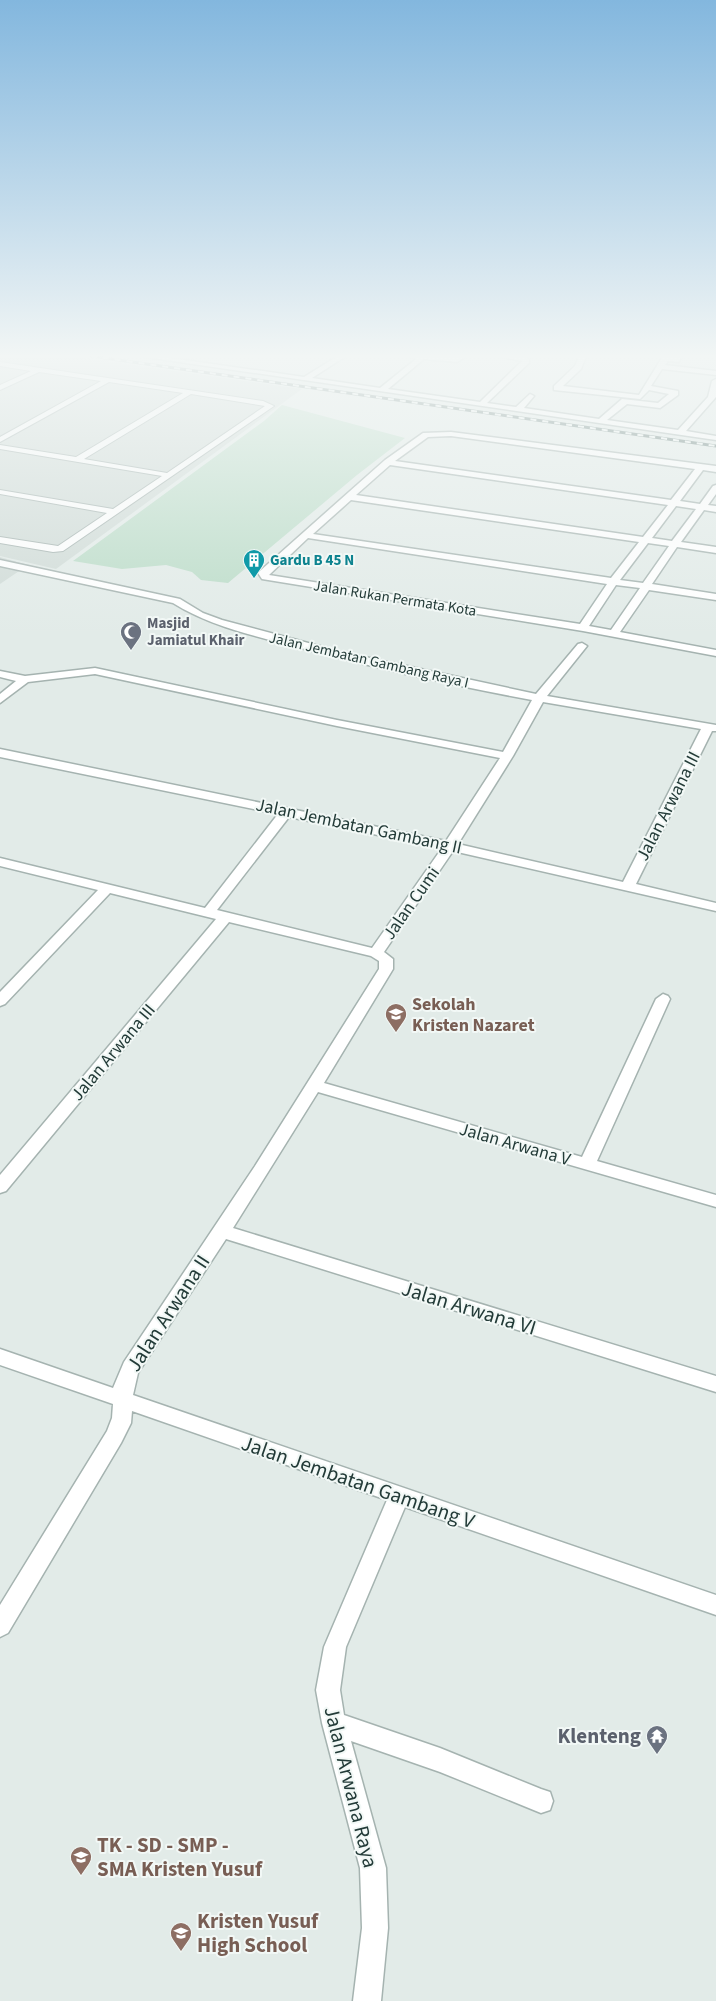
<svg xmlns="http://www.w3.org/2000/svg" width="716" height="2001" viewBox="0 0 716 2001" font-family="'Source Sans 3',sans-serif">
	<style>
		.built { fill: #d0dbd7 }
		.green { fill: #bbdcc8 }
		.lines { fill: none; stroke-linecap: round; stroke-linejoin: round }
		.service-casing { stroke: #a5b3b0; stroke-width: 2 }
		.minor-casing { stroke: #a5b3b0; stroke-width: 3 }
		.service { fill: #fff; fill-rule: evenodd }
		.minor { fill: #fff; fill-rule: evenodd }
		.rail-casing { stroke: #5d7773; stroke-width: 3 }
		.rail { stroke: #f2f8f6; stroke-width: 2; stroke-dasharray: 6; stroke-linecap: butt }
		.labels { text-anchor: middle; stroke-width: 4; stroke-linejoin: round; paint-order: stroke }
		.far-culture-label { font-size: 15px; font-weight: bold; fill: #0d838f; stroke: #f2f8f6; text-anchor: start }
		.far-street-label { font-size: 15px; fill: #233b38; stroke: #f2f8f6 }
		.far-worship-label { font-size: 15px; font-weight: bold; fill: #5b616d; stroke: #f2f8f6; text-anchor: start }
		.street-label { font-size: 18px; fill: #233b38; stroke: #f2f8f6 }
		.education-label { font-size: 18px; font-weight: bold; fill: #785e54; stroke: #f2f8f6; text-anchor: start }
		.near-street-label { font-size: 21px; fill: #233b38; stroke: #f2f8f6 }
		.near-worship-label { font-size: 21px; font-weight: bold; fill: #5b616d; stroke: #f2f8f6; text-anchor: end }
		.near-education-label { font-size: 21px; font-weight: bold; fill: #785e54; stroke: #f2f8f6; text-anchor: start }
	</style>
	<rect width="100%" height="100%" fill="#e2ebe8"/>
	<g class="built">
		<polygon points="0,356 68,356 302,389 56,569 0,556"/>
		<polygon points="0,557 28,565 0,584"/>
	</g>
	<polygon class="green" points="282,405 405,438 357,475 228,583 201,580 192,572 166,565 122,569 73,561 264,421"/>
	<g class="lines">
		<g class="service-casing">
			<path id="service" d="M 0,362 L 263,401 L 274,406 L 63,551 L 53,552 L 0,543 L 0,537 L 58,546 L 107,513 L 0,494 L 0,490 L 113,509 L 162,476 L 0,449 L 0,445 L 76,457 L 183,393 L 109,382 L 0,442 L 0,437 L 101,381 L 39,372 L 0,390 L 0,385 L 31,371 L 0,366 ZM 191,394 L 265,406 L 167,473 L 84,459 Z"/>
		</g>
		<g class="minor-casing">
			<g id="minor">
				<polygon points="138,356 157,356 304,377 338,356 346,356 312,378 380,388 416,359 407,356 467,356 457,362 424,359 388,389 480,402 522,361 497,356 518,356 529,359 529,363 487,403 516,407 530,394 534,396 524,408 599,419 622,399 658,403 669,394 649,390 640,399 554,390 554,386 575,366 579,356 586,356 581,369 563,386 639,395 663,356 682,356 679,362 668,361 665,365 716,371 716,375 662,369 651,386 678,391 678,395 660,408 627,404 607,420 678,430 708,397 712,381 716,379 716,397 686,431 716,436 716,440"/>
				<path d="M 451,432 L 716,466 L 716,472 L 703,470 L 680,501 L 700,504 L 713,486 L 716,485 L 716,494 L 708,505 L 716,506 L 716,512 L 704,510 L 681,542 L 716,547 L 716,553 L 677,547 L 652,584 L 716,594 L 716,600 L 649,590 L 620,632 L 716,650 L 716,656 L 583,631 L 262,579 L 258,573 L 260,571 L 385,460 L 423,433 ZM 451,436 L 695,469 L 671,500 L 395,461 L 428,437 ZM 390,465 L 668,505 L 643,537 L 356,495 ZM 351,500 L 639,542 L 611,578 L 313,534 ZM 676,506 L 696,509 L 672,541 L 652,538 ZM 308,538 L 607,584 L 580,624 L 269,575 ZM 648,543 L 669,546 L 643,583 L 620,580 ZM 616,585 L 640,588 L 611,630 L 589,626 Z"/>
				<path d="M 0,560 L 180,599 L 203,613 L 222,620 L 342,652 L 536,694 L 578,644 L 582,643 L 587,646 L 547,696 L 716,725 L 716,731 L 712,731 L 636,884 L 716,903 L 716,911 L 453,851 L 384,952 L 393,959 L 393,969 L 324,1083 L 582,1157 L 656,999 L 663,994 L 668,996 L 670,999 L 597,1161 L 716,1195 L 716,1207 L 318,1092 L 233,1228 L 716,1376 L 716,1392 L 226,1239 L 138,1373 L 133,1395 L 716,1595 L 716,1615 L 405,1507 L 346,1647 L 340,1690 L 344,1715 L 440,1748 L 541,1789 L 550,1792 L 553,1801 L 550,1810 L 541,1813 L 440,1772 L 351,1741 L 386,1868 L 388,1928 L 381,2001 L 353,2001 L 362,1928 L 360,1868 L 322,1723 L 316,1690 L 324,1647 L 387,1500 L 132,1411 L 131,1423 L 121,1443 L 8,1633 L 0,1637 L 0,1605 L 107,1431 L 112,1418 L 113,1404 L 0,1365 L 0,1349 L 113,1388 L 124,1362 L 255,1166 L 379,969 L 379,961 L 371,956 L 229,922 L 6,1191 L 0,1193 L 0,1175 L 216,919 L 110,893 L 5,1004 L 0,1006 L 0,992 L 98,890 L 0,866 L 0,858 L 205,908 L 278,814 L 0,757 L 0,749 L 446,841 L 500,758 L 337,726 L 95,674 L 28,682 L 0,703 L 0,694 L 16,681 L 0,677 L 0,671 L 25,676 L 95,668 L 337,720 L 503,752 L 532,700 C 456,686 380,669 305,649 C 260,637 213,628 173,603 L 0,566 ZM 543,702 L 701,729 L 623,882 L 458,844 L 513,756 ZM 289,817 L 442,848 L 372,948 L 217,910 Z"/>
			</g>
		</g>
		<use href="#service" class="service"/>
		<use href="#minor" class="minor"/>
		<g class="rail-casing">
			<polyline id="rail" points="91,356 716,446"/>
		</g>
		<use href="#rail" class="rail"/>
	</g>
	<linearGradient id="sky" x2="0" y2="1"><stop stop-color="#83b7de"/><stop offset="0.56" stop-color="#f2f6f5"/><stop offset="1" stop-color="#f2f6f5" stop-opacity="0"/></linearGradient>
	<rect width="716" height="636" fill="url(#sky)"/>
	<defs>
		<g id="building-pin" transform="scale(1.125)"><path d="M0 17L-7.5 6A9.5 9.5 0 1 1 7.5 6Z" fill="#0f9aa8" stroke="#f2f8f6"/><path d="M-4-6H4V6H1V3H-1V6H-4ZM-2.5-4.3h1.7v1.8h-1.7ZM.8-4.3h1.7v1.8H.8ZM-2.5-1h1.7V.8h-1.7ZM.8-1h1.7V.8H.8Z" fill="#fff"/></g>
		<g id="mosque-pin" transform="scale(1.125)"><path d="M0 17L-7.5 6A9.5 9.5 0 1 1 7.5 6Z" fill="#6b7280" stroke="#f2f8f6"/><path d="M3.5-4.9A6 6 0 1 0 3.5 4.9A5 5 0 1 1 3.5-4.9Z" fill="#fff"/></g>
		<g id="school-pin" transform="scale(1.125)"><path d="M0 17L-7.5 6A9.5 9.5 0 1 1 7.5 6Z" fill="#8d6e63" stroke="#f2f8f6"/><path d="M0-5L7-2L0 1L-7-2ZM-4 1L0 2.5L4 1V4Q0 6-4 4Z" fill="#fff"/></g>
		<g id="temple-pin" transform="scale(1.125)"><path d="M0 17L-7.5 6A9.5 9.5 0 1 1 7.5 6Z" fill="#6b7280" stroke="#f2f8f6"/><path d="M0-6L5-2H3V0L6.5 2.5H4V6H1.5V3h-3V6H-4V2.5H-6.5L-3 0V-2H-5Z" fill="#fff"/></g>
	</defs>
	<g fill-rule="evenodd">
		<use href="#building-pin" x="254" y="560"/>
		<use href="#mosque-pin" x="131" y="632"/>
		<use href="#school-pin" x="396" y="1014"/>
		<use href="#temple-pin" x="657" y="1736"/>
		<use href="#school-pin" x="81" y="1857"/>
		<use href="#school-pin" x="181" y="1933"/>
	</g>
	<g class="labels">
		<g class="far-culture-label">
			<text x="270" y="565">Gardu B 45 N</text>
		</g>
		<g class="far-street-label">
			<text transform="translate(395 598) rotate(9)" y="5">Jalan Rukan Permata Kota</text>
			<text transform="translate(369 660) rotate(13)" y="5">Jalan Jembatan Gambang Raya I</text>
		</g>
		<g class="far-worship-label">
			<text x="147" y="628">Masjid<tspan x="147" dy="17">Jamiatul Khair</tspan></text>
		</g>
		<g class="street-label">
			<text transform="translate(668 806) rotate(-63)" y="6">Jalan Arwana III</text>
			<text transform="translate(359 826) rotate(12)" y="6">Jalan Jembatan Gambang II</text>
			<text transform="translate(411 903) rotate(-55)" y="6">Jalan Cumi</text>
			<text transform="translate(113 1052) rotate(-50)" y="6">Jalan Arwana III</text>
			<text transform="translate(515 1144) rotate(16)" y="6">Jalan Arwana V</text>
		</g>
		<g class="education-label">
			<text x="412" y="1010">Sekolah<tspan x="412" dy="21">Kristen Nazaret</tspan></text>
		</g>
		<g class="near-street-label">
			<text transform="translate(469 1308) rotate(17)" y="7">Jalan Arwana VI</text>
			<text transform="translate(168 1313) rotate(-57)" y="7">Jalan Arwana II</text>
			<text transform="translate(358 1482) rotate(19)" y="7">Jalan Jembatan Gambang V</text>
			<text transform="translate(351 1787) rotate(76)" y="7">Jalan Arwana Raya</text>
		</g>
		<g class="near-worship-label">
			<text x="641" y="1743">Klenteng</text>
		</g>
		<g class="near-education-label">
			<text x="97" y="1852">TK - SD - SMP -<tspan x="97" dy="24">SMA Kristen Yusuf</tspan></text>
			<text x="197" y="1928">Kristen Yusuf<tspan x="197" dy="24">High School</tspan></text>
		</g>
	</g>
</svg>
